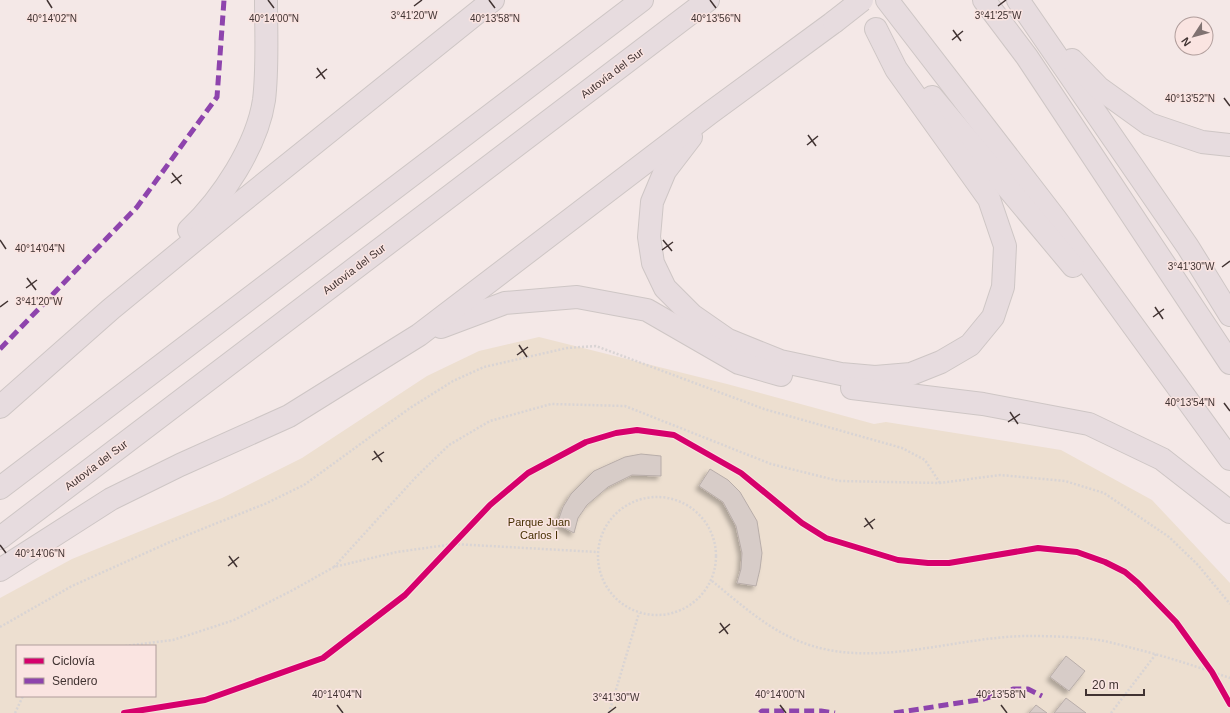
<svg xmlns="http://www.w3.org/2000/svg" width="1230" height="713" viewBox="0 0 1230 713" font-family="Arial,sans-serif">
	<style>
		.green { fill: #eddfd0; fill-rule: evenodd }
		.building { fill: #d7ccc8; stroke: #b8ada9; filter: url(#shadow) }
		.lines { fill: none; stroke-linecap: round; stroke-linejoin: round }
		.highway-casing { stroke: #cec6c5; stroke-width: 24 }
		.path { stroke: #d9d4d4; stroke-width: 2.5; stroke-dasharray: 2 2; stroke-linecap: butt }
		.highway { stroke: #e7dcdf; stroke-width: 22 }
		.highway-bridge-casing { stroke: #cec6c5; stroke-width: 24; stroke-linecap: butt }
		.highway-bridge { stroke: #e7dcdf; stroke-width: 22 }
		.quiet { stroke: #8e44ad; stroke-width: 5; stroke-dasharray: 10 5; stroke-linecap: butt }
		.cycleway-casing { stroke: #fae4e1; stroke-width: 8 }
		.cycleway { stroke: #d6006c; stroke-width: 6 }
		.ticks { fill: none; stroke: #413332; stroke-width: 1.5 }
		.labels { text-anchor: middle; stroke-width: 3; stroke-linejoin: round; paint-order: stroke }
		.street-label { font-size: 11px; fill: #413332; stroke: #fae4e1 }
		.park-label { font-size: 11px; fill: #452f01; stroke: #fae4e1 }
		.ticks-label { font-size: 10px; text-anchor: middle; fill: #413332; stroke: #fae4e1; stroke-width: 3; stroke-linejoin: round; paint-order: stroke }
	</style>
	<defs>
		<filter id="shadow"><feDropShadow dx="-3.5" dy="3.5" stdDeviation="2" flood-color="#0004"/></filter>
	</defs>
	<rect width="100%" height="100%" fill="#f4e8e7"/>
	<path class="green" d="M 539,337 L 727,384 L 874,424 L 886,422 L 1061,450 L 1152,500 L 1230,583 L 1230,713 L 0,713 L 0,598 L 72,559 L 222,498 L 302,458 L 427,376 L 479,351 ZM 17,646 L 155,646 L 155,696 L 17,696 Z"/>
	<g class="building">
		<polygon points="641,454 661,456 661,476 632,475 608,487 587,505 578,518 574,533 557,524 563,507 571,494 594,471 625,457"/>
		<polygon points="710,469 728,480 740,492 757,521 762,553 760,569 756,586 737,583 741,569 742,553 736,526 723,502 699,486"/>
		<polygon points="1066,656 1085,671 1069,691 1050,677"/>
		<polygon points="1066,698 1086,713 1054,713"/>
		<polygon points="1036,705 1047,713 1029,713"/>
	</g>
	<g class="lines">
		<g class="highway-casing">
			<g id="highway">
				<polyline points="887,0 1055,218 1230,459"/>
				<polyline points="984,0 1027,57 1230,363"/>
				<polyline points="1018,0 1188,247 1230,315"/>
				<polyline points="1072,60 1099,88 1149,124 1202,142 1230,145"/>
				<polyline points="932,97 1073,266"/>
				<polyline points="691,137 665,171 652,202 649,237 653,263 665,288 692,315 728,340 780,361 841,374 875,377 911,374 941,362 970,345 993,317 1003,287 1005,246 989,199 896,69 876,29"/>
				<path d="M 189,230 C 222,199 257,146 264,100 C 268,67 266,33 266,0"/>
				<polyline points="441,327 505,303 577,297 647,310 739,363 781,375"/>
				<polyline points="852,388 983,404 1089,424 1162,459 1230,512"/>
				<polyline points="0,407 111,309 234,208 493,0"/>
				<polyline points="0,488 642,0"/>
				<polyline points="0,538 708,0"/>
				<polyline points="0,570 111,499 180,465 289,416 419,335 710,113 834,22"/>
			</g>
		</g>
		<g class="path">
			<circle cx="657" cy="556" r="59"/>
			<polyline points="334,567 416,477 449,445 490,421 551,404 625,406 771,464 839,481 940,483 1000,475 1065,481 1104,493 1169,537 1198,565 1230,604"/>
			<path d="M 712,581 C 738,602 763,625 794,639 C 869,673 952,636 1030,636 C 1052,636 1077,637 1099,640 C 1110,642 1121,645 1132,648 C 1165,656 1198,667 1230,678"/>
			<polyline points="0,627 72,586 170,542 267,503 304,485 410,408 453,381 484,367 567,348 596,346 764,409 902,448 925,460 940,483"/>
			<polyline points="125,646 173,640 204,630 234,620 293,590 334,567 397,552 454,544 597,552"/>
			<polyline points="15,713 23,696"/>
			<polyline points="609,713 639,613"/>
			<polyline points="1111,713 1156,654"/>
		</g>
		<use href="#highway" class="highway"/>
		<g class="highway-bridge-casing">
			<polyline id="highway-bridge" points="834,22 862,0"/>
		</g>
		<use href="#highway-bridge" class="highway-bridge"/>
		<g class="quiet">
			<polyline points="0,349 137,207 217,97 224,0"/>
			<polyline points="760,713 762,711 821,711 835,713"/>
			<polyline points="894,713 984,699 1013,689 1028,689 1042,696"/>
		</g>
		<g class="cycleway-casing">
			<polyline id="cycleway" points="124,713 205,700 323,658 405,595 490,505 528,473 586,442 616,433 637,430 674,435 741,473 802,523 826,538 898,560 928,563 949,563 1038,548 1077,552 1105,562 1125,572 1138,583 1176,622 1212,672 1230,704"/>
		</g>
		<use href="#cycleway" class="cycleway"/>
	</g>
	<path class="ticks" d="M 47,0 L 52,8M 268,0 L 274,8M 489,0 L 495,8M 710,0 L 716,8M 414,6 L 422,0M 998,6 L 1006,0M 953,30 L 961,41M 952,40 L 963,31M 317,68 L 325,79M 316,78 L 327,69M 1224,98 L 1230,106M 808,135 L 816,146M 807,145 L 818,136M 172,173 L 181,184M 171,183 L 182,175M 0,240 L 6,249M 663,240 L 672,251M 662,250 L 673,242M 1222,267 L 1230,261M 27,278 L 36,290M 26,288 L 37,280M 0,307 L 8,301M 1155,307 L 1163,319M 1153,317 L 1164,309M 519,345 L 527,357M 517,355 L 528,347M 1224,403 L 1230,411M 1010,412 L 1018,424M 1008,422 L 1020,414M 374,451 L 382,462M 372,460 L 384,452M 865,518 L 873,529M 864,527 L 875,519M 0,545 L 6,553M 229,556 L 237,567M 228,566 L 239,557M 720,623 L 728,634M 719,633 L 730,624M 337,705 L 343,713M 780,705 L 786,713M 1001,705 L 1007,713M 608,713 L 616,707"/>
	<g class="labels">
		<g class="street-label">
			<text transform="translate(612 73) rotate(-37)" y="4">Autovía del Sur</text>
			<text transform="translate(354 269) rotate(-37)" y="4">Autovía del Sur</text>
			<text transform="translate(96 465) rotate(-37)" y="4">Autovía del Sur</text>
		</g>
		<g class="park-label">
			<text x="539" y="526">Parque Juan<tspan x="539" dy="13">Carlos I</tspan></text>
		</g>
	</g>
	<g class="ticks-label">
		<text x="414" y="19">3°41'20"W</text>
		<text x="998" y="19">3°41'25"W</text>
		<text x="52" y="22">40°14'02"N</text>
		<text x="274" y="22">40°14'00"N</text>
		<text x="495" y="22">40°13'58"N</text>
		<text x="716" y="22">40°13'56"N</text>
		<text x="1190" y="102">40°13'52"N</text>
		<text x="40" y="252">40°14'04"N</text>
		<text x="1191" y="270">3°41'30"W</text>
		<text x="39" y="305">3°41'20"W</text>
		<text x="1190" y="406">40°13'54"N</text>
		<text x="40" y="557">40°14'06"N</text>
		<text x="337" y="698">40°14'04"N</text>
		<text x="780" y="698">40°14'00"N</text>
		<text x="1001" y="698">40°13'58"N</text>
		<text x="616" y="701">3°41'30"W</text>
	</g>
	<rect x="16" y="645" width="140" height="52" fill="#fae4e1" stroke="#b09d9b"/>
	<rect x="24" y="658" width="20" height="6" fill="#d6006c" stroke="#b09d9b"/>
	<text x="52" y="665" font-size="12" fill="#413332">Ciclovía</text>
	<rect x="24" y="678" width="20" height="6" fill="#8e44ad" stroke="#b09d9b"/>
	<text x="52" y="685" font-size="12" fill="#413332">Sendero</text>
	<g transform="translate(1194 36) rotate(234)"><circle r="19" fill="#fae4e1" stroke="#b09d9b"/>
	<path d="M0-3L7 15L0 10L-7 15Z" fill="#807271"/>
	<text y="-6" font-size="11" font-weight="bold" text-anchor="middle" fill="#413332">N</text>
	</g>
	<path d="M1086 689v6h58v-6" fill="none" stroke="#413332" stroke-width="2"/>
	<text x="1092" y="689" font-size="12" fill="#413332" stroke="#fae4e1" stroke-width="3" paint-order="stroke">20 m</text>
</svg>
